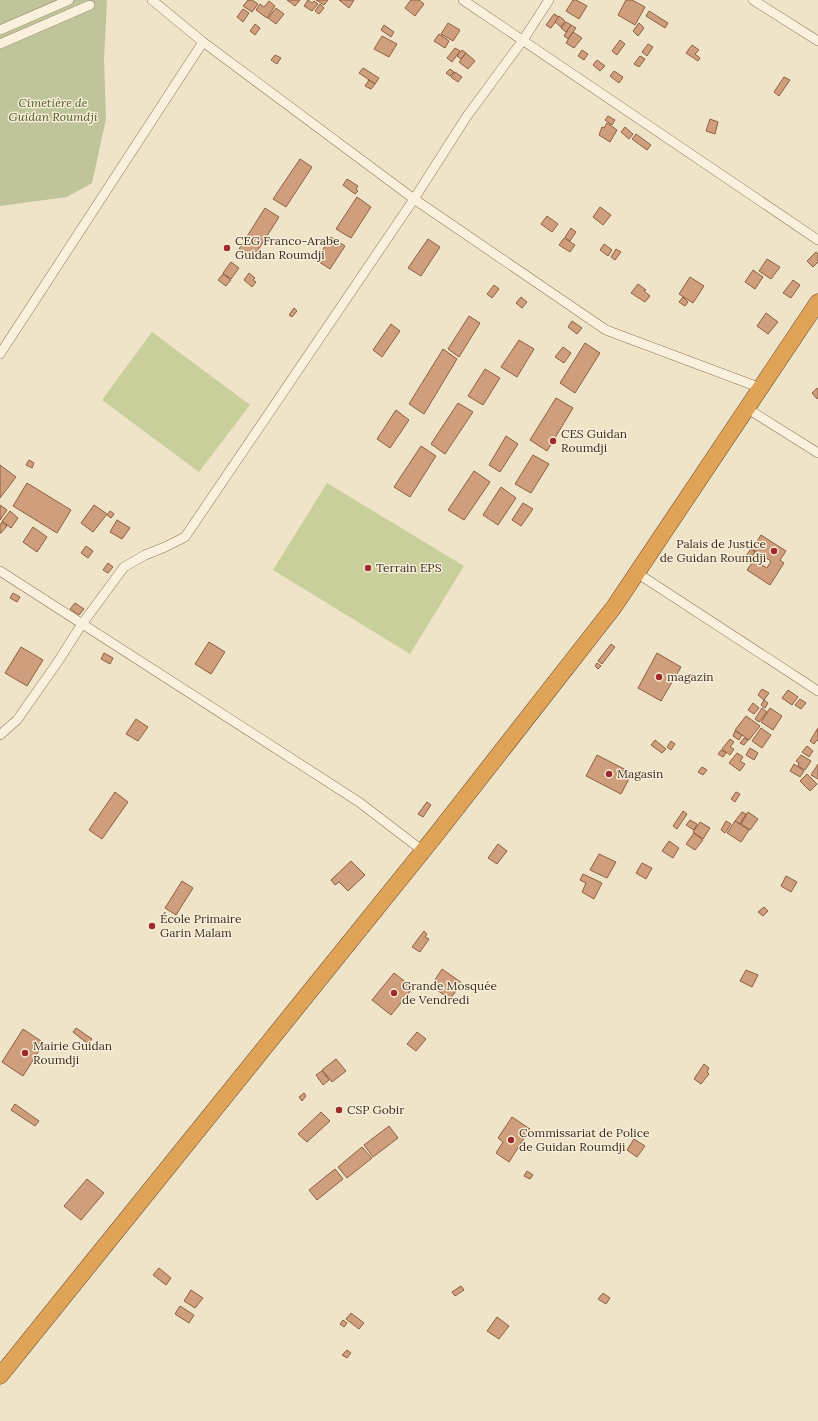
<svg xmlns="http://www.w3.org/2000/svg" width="818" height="1421" viewBox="0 0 818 1421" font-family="Lora,serif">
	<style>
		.green { fill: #c9cf9b }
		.cemetery { fill: #bfc49a }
		.building { fill: #cf9f7d; stroke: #8d5f41 }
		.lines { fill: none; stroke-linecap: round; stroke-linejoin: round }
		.street-casing { stroke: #8d765c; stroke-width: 10 }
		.highway-casing { stroke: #5b4430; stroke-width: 17 }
		.street { stroke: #faf1dc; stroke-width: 9 }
		.highway { stroke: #e0a458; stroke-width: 16 }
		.poi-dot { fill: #9e2a2b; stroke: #f7eed8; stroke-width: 1.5 }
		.labels { text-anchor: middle; stroke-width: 3; stroke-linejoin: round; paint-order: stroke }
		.park-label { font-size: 12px; font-style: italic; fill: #4d5a26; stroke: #f7eed8 }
		.poi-label { font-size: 12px; fill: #3d2e20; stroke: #f7eed8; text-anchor: start }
	</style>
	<rect width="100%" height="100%" fill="#f0e4c8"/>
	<g class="green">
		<polygon points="152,332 250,405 199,472 102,400"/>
		<polygon points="327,483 464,566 410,654 273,570"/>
	</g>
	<polygon class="cemetery" points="0,0 107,0 104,59 106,119 92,183 67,197 0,206"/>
	<g class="building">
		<polygon points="248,0 252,0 258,4 252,12 243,6"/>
		<polygon points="287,0 300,0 295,6"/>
		<polygon points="308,0 312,3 314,1 318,4 312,11 304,6"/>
		<polygon points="316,0 328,0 324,5"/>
		<polygon points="339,0 354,0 349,8"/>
		<polygon points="411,0 419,0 424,4 415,16 405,8"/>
		<polygon points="573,0 576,0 587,6 579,19 566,11"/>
		<polygon points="626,0 632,0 645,7 635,25 618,15"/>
		<polygon points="269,1 275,6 267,18 256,10 260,4 264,7"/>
		<polygon points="320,4 324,8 319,14 315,11"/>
		<polygon points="276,8 284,14 276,24 268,18"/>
		<polygon points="243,9 249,13 243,22 237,17"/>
		<polygon points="649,11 668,23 665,28 646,16"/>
		<polygon points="554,14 559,17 551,28 546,25"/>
		<polygon points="559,16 565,21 561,27 555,22"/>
		<polygon points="566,22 571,25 566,32 561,28"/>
		<polygon points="448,23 460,30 453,41 441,34"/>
		<polygon points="639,23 644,28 638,36 633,31"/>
		<polygon points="255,24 260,28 255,35 250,31"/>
		<polygon points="384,25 394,32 391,37 381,30"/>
		<polygon points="571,25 576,28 568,39 564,36"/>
		<polygon points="573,32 582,38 574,48 566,43"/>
		<polygon points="439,34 449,41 445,48 434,41"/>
		<polygon points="382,36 397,44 389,57 374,49"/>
		<polygon points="620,40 625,44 617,55 612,51"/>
		<polygon points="648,44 653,47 647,56 642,52"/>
		<polygon points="692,45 699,50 695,54 700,58 698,61 686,53"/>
		<polygon points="455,48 460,51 452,62 447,58"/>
		<polygon points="462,50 466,53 461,59 457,56"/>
		<polygon points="582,50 588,54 584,60 578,56"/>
		<polygon points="466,53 475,61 468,69 459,62"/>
		<polygon points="275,55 281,58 277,64 271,60"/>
		<polygon points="640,56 645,59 639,67 634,64"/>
		<polygon points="597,60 605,66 600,71 593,65"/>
		<polygon points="363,68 379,78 375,84 359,73"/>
		<polygon points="450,69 454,72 450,76 446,73"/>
		<polygon points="614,71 623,77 619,83 610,76"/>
		<polygon points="455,72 462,77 458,82 451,77"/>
		<polygon points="784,77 790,80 779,96 774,92"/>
		<polygon points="369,80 375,84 371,89 365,86"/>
		<polygon points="608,116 615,120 612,125 605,120"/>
		<polygon points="710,119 718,122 715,134 706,131"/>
		<polygon points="607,123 617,130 610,142 599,135 602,127 604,128"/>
		<polygon points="625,127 633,134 629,139 621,132"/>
		<polygon points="636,134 651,145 647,150 632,139"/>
		<polygon points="300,159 312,167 286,207 273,199"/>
		<polygon points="347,179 358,186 356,189 358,191 355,194 343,185"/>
		<polygon points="357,197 371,207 351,238 336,229"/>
		<polygon points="600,207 611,215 603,225 593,217"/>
		<polygon points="265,208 279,217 253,258 239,249"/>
		<polygon points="547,216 558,224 552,232 541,224"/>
		<polygon points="571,228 576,232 570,241 565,237"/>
		<polygon points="331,237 345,246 330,269 316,260"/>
		<polygon points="564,238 575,245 570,252 559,245"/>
		<polygon points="428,239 440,247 421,276 408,268"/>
		<polygon points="604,244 612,250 608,256 600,250"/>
		<polygon points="616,249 621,252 615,260 611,257"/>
		<polygon points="816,252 818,254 818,262 813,267 807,261"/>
		<polygon points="767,259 780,267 771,279 759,271"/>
		<polygon points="231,262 239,268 231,279 223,273"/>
		<polygon points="753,270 763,277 755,289 745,282"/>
		<polygon points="249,273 255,278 253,280 256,282 252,287 244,280"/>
		<polygon points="223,274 231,280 226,286 218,280"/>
		<polygon points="690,277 704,286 693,303 679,294"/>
		<polygon points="793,280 800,285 791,298 783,293"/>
		<polygon points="638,284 646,290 644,291 650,296 645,302 631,293"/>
		<polygon points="494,285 499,289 492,298 487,294"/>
		<polygon points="521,297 527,302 522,308 516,303"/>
		<polygon points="683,297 688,302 685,306 679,302"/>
		<polygon points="294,308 297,311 292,317 289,315"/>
		<polygon points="766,313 778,322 768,334 757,326"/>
		<polygon points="469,316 480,323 459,357 448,349"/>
		<polygon points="572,321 582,328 577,334 568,327"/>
		<polygon points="391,324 400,331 382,357 373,350"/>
		<polygon points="519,340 534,349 517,377 501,367"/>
		<polygon points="585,343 600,353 575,393 560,383"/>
		<polygon points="563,347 571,353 564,363 555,357"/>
		<polygon points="443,349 457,359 424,414 409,404"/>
		<polygon points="485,369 500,378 483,405 468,396"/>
		<polygon points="817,388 818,390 818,397 817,399 812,393"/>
		<polygon points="556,398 573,408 547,451 530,440"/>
		<polygon points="458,403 473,412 445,454 431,444"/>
		<polygon points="396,410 409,420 390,448 377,439"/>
		<polygon points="506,436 518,444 500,472 489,465"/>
		<polygon points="421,446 436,456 410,497 394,487"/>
		<polygon points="533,455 549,464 531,493 515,484"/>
		<polygon points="29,460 34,463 32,468 26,465"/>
		<polygon points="0,465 16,477 0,498"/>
		<polygon points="474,471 490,482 464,520 448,510"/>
		<polygon points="27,483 71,510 57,533 13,506"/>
		<polygon points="501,487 516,498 498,525 483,515"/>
		<polygon points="523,503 533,509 521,526 512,520"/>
		<polygon points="0,505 7,510 0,520"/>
		<polygon points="94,505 107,514 93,532 81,523"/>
		<polygon points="10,511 18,518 11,528 2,521"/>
		<polygon points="110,511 114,514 111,518 107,515"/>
		<polygon points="117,520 130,528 122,539 110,532"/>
		<polygon points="2,522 7,526 1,533 0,533 0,525"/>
		<polygon points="33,527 47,537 37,552 23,542"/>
		<polygon points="761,535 786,551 780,560 784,563 770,585 747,570 754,560 767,568 771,561 752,549"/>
		<polygon points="86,546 93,551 88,558 81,553"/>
		<polygon points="751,549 755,552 750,560 745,557"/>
		<polygon points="108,563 113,567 108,573 103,570"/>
		<polygon points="13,593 20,597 17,602 10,598"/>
		<polygon points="75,603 84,609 79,615 70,609"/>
		<polygon points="209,642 225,652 211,674 195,664"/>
		<polygon points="611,644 615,647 602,664 598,661"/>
		<polygon points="21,647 43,660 27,686 5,673"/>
		<polygon points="104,653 113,658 110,664 101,659"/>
		<polygon points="657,653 681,667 661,701 638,688"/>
		<polygon points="597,663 601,666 598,669 595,666"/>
		<polygon points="762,689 769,693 764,700 758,695"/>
		<polygon points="788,690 798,697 792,705 782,698"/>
		<polygon points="800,699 806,703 801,709 795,705"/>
		<polygon points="764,700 768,703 765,708 761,705"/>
		<polygon points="753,703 759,708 754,714 748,710"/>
		<polygon points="762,708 767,712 759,722 755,719"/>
		<polygon points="770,708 782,716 773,730 761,722"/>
		<polygon points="746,716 760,726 749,740 735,730"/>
		<polygon points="136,719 148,727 138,741 126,734"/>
		<polygon points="761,728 771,735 762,748 752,741"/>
		<polygon points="818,728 818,741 817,740 814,744 810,741"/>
		<polygon points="735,731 742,735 739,740 733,736"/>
		<polygon points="744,738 748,740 744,745 740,743"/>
		<polygon points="730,739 734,742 730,747 734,749 730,755 722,749"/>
		<polygon points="655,740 666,749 662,753 651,745"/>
		<polygon points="671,741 675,744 671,750 667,747"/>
		<polygon points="807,746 813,751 809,757 802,752"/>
		<polygon points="750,748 758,753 754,760 746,755"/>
		<polygon points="721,750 726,753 723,757 718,754"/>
		<polygon points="737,753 743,757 740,761 745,764 740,771 729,763"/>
		<polygon points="597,755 632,773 621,794 586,776"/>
		<polygon points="801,755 811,761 805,770 798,766 799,763 796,761"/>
		<polygon points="794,764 804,771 800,777 790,771"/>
		<polygon points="818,764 818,779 811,775"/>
		<polygon points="702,767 707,770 703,775 698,772"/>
		<polygon points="807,774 817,784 810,791 800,781"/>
		<polygon points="115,792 128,802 102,839 89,830"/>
		<polygon points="736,792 740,794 735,802 731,799"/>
		<polygon points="427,802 431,805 423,817 418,814"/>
		<polygon points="683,811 687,814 677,829 673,826"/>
		<polygon points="742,812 746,814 740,824 735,821"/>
		<polygon points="748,812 758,819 750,830 741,824"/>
		<polygon points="690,820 697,824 694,830 686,825"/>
		<polygon points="726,821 731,824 725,833 721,830"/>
		<polygon points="735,821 749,830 741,842 727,833"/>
		<polygon points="700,822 710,828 703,839 693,832"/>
		<polygon points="694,833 703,840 695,850 686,844"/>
		<polygon points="669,841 679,848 673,858 662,851"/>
		<polygon points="498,844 507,851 497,864 488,858"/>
		<polygon points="599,854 616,862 607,878 590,870"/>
		<polygon points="351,861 365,875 348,891 339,882 335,885 331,880"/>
		<polygon points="642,863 652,868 646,879 636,873"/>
		<polygon points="583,874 602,883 594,899 582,892 586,883 580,880"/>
		<polygon points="786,876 797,882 791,892 781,886"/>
		<polygon points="182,881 193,888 176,915 165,908"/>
		<polygon points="764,907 768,911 763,916 758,912"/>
		<polygon points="424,931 427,934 425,937 429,939 420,952 412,947"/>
		<polygon points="442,969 462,983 450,999 431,986"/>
		<polygon points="746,970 758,975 752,987 740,981"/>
		<polygon points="394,973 413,988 391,1015 372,1000"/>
		<polygon points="76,1028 92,1039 88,1044 73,1032"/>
		<polygon points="23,1029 44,1043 23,1076 2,1062"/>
		<polygon points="417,1032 426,1039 416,1051 407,1044"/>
		<polygon points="336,1059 346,1071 332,1082 322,1070"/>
		<polygon points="704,1064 709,1068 707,1072 709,1074 701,1084 694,1079"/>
		<polygon points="322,1071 329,1080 323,1085 316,1075"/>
		<polygon points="304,1093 306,1096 302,1101 299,1097"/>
		<polygon points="15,1104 39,1121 35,1126 11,1110"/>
		<polygon points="321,1112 330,1121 307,1142 298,1134"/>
		<polygon points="512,1117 530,1129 509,1162 496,1153 503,1142 498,1138"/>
		<polygon points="389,1126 398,1138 373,1157 364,1145"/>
		<polygon points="634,1139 645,1146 637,1157 627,1150"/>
		<polygon points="362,1147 372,1158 347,1178 338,1167"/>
		<polygon points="335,1169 343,1179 317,1200 309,1190"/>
		<polygon points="527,1171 533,1175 530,1179 524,1176"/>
		<polygon points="87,1179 104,1193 81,1220 64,1206"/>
		<polygon points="159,1268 171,1278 166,1285 153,1275"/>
		<polygon points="461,1286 464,1290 455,1296 452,1292"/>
		<polygon points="191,1290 203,1298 195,1308 184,1301"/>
		<polygon points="603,1293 610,1298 606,1304 598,1299"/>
		<polygon points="180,1306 194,1315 189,1323 175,1314"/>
		<polygon points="351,1313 364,1323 359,1329 346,1319"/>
		<polygon points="497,1317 509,1326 499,1339 487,1331"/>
		<polygon points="343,1320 347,1323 344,1327 340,1324"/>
		<polygon points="347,1350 351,1353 347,1358 342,1355"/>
	</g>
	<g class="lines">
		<g class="street-casing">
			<g id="street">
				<polyline points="152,0 203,42 414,199 606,330 761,388"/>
				<polyline points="463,0 818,240"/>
				<polyline points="753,0 818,41"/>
				<polyline points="0,30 69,0"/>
				<polyline points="0,44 90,5"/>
				<polyline points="0,354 203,42"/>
				<polyline points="748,409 818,453"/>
				<polyline points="0,571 359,802 423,851"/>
				<polyline points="637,573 818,691"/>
				<polyline points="0,735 17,720 57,663 82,624 124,567 145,555 165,547 185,537 414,199 467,116 523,40 549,0"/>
			</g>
		</g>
		<g class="highway-casing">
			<polyline id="highway" points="0,1376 435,836 614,607 818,302"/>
		</g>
		<use href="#street" class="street"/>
		<use href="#highway" class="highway"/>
	</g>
	<g class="poi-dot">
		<circle cx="227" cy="248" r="4"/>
		<circle cx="553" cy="441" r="4"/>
		<circle cx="774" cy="551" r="4"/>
		<circle cx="368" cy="568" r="4"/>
		<circle cx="659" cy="677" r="4"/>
		<circle cx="609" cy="774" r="4"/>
		<circle cx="152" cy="926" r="4"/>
		<circle cx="394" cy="993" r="4"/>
		<circle cx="25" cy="1053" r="4"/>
		<circle cx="339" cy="1110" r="4"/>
		<circle cx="511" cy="1140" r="4"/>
	</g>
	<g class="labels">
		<g class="park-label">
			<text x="53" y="107">Cimetière de<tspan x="53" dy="14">Guidan Roumdji</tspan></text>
		</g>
		<g class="poi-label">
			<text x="235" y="245">CEG Franco-Arabe<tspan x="235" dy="14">Guidan Roumdji</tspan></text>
			<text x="561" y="438">CES Guidan<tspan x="561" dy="14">Roumdji</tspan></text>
			<text x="766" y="548" text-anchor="end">Palais de Justice<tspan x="766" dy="14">de Guidan Roumdji</tspan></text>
			<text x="376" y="572">Terrain EPS</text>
			<text x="667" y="681">magazin</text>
			<text x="617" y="778">Magasin</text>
			<text x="160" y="923">École Primaire<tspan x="160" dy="14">Garin Malam</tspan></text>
			<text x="402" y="990">Grande Mosquée<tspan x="402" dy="14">de Vendredi</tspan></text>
			<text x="33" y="1050">Mairie Guidan<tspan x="33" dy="14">Roumdji</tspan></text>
			<text x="347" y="1114">CSP Gobir</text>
			<text x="519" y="1137">Commissariat de Police<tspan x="519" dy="14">de Guidan Roumdji</tspan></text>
		</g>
	</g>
</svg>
